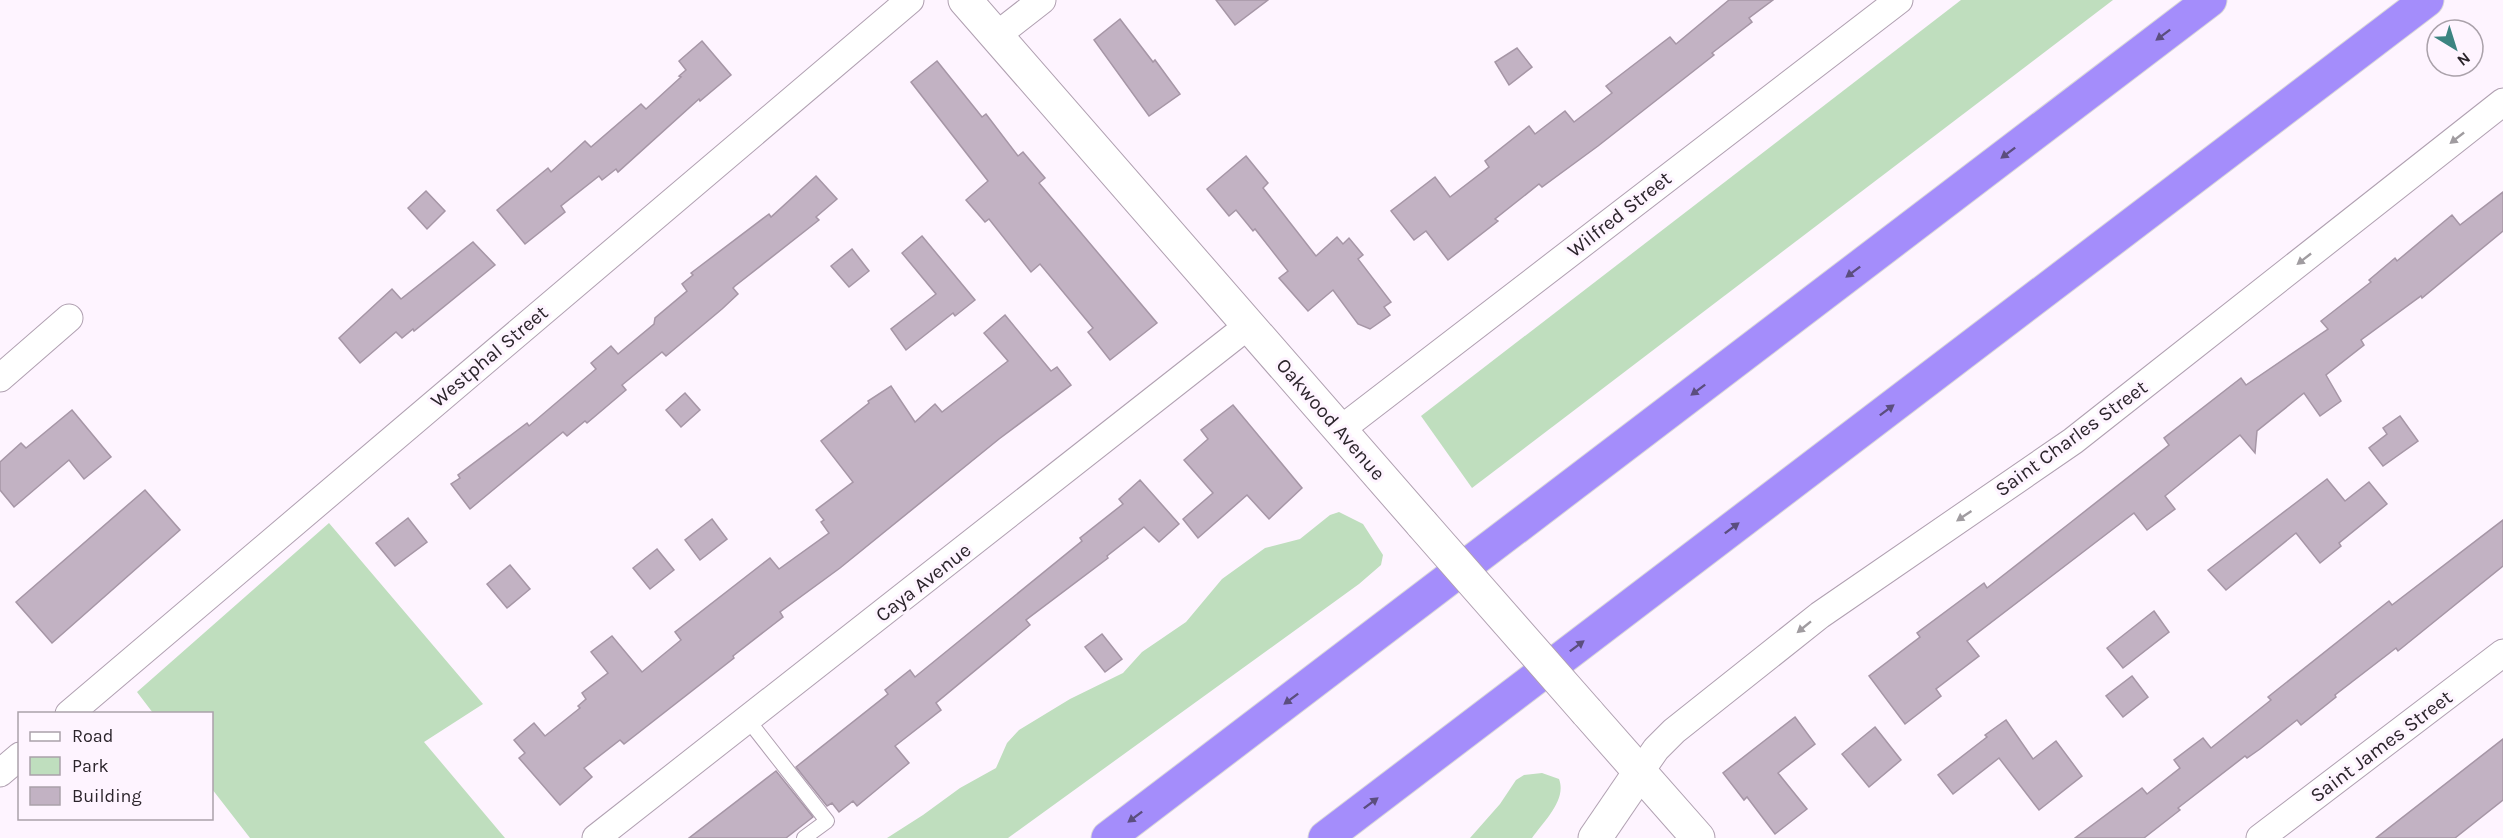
<svg xmlns="http://www.w3.org/2000/svg" width="2503" height="838" viewBox="0 0 2503 838" font-family="Karla,sans-serif">
	<style>
		.green { fill: #bfdebe }
		.building { fill: #c2b2c3; stroke: #a696a6; stroke-width: 1.5 }
		.lines { fill: none; stroke-linecap: round; stroke-linejoin: round }
		.service-casing { stroke: #b0a0b1; stroke-width: 16 }
		.minor-casing { stroke: #b0a0b1; stroke-width: 29 }
		.tertiary-casing { stroke: #b0a0b1; stroke-width: 35 }
		.motorway-casing { stroke: #d9d8d9; stroke-width: 35 }
		.service { stroke: #fff; stroke-width: 14 }
		.minor { stroke: #fff; stroke-width: 27 }
		.tertiary { stroke: #fff; stroke-width: 33 }
		.motorway { stroke: #a48dfb; stroke-width: 33 }
		.tertiary-bridge-casing { stroke: #b0a0b1; stroke-width: 35; stroke-linecap: butt }
		.tertiary-bridge { stroke: #fff; stroke-width: 33 }
		.oneway { fill: #5b4e7e }
		.oneway2 { fill: #a09ca0 }
		.labels { text-anchor: middle; stroke-width: 6; stroke-linejoin: round; paint-order: stroke }
		.street-label { font-size: 20px; fill: #2b242b; stroke: #fef4ff }
	</style>
	<rect width="100%" height="100%" fill="#fef4ff"/>
	<g class="green">
		<polygon points="1961,0 2113,0 1472,488 1421,416"/>
		<polygon points="1339,512 1363,524 1383,555 1381,565 1359,584 1008,838 887,838 923,815 960,788 996,768 1007,743 1019,730 1070,699 1123,673 1142,652 1186,622 1222,579 1265,548 1300,539 1330,515"/>
		<polygon points="329,523 483,704 424,742 505,838 250,838 212,789 212,714 153,713 137,692"/>
		<path d="M 1542,773 L 1559,779 C 1567,800 1544,821 1532,838 L 1470,838 L 1500,804 L 1516,780 L 1524,775 Z"/>
	</g>
	<g class="building">
		<polygon points="1216,0 1268,0 1235,25"/>
		<polygon points="1729,0 1773,0 1749,18 1752,22 1712,53 1714,55 1598,146 1542,187 1539,184 1495,219 1498,221 1448,260 1426,231 1414,240 1391,211 1435,177 1450,197 1489,167 1485,161 1529,126 1535,134 1565,111 1574,122 1612,93 1606,86 1670,37 1676,44"/>
		<polygon points="1120,19 1153,62 1155,60 1180,94 1149,116 1094,40"/>
		<polygon points="702,41 731,75 700,101 699,99 618,172 616,169 602,180 599,176 561,206 565,212 525,244 497,210 548,168 551,172 585,141 591,147 641,104 646,109 681,77 679,76 686,70 679,61"/>
		<polygon points="1517,48 1532,67 1509,85 1495,62"/>
		<polygon points="937,61 982,117 986,114 1018,156 1023,152 1045,178 1039,183 1157,323 1110,360 1088,332 1093,328 1040,264 1031,272 989,219 985,222 966,200 988,181 911,82"/>
		<polygon points="1246,156 1268,183 1263,188 1316,256 1337,237 1343,244 1349,238 1363,255 1358,259 1391,302 1384,307 1390,315 1370,329 1358,324 1333,290 1308,311 1279,278 1288,271 1255,229 1253,231 1236,210 1229,216 1207,189"/>
		<polygon points="816,176 837,199 816,217 819,220 735,286 733,288 738,294 722,309 666,356 662,352 622,385 626,390 587,423 585,421 567,436 563,432 470,509 451,484 460,478 458,475 527,423 529,426 596,369 591,363 611,346 618,354 654,324 655,318 687,291 682,284 693,275 691,273 769,214 771,217"/>
		<polygon points="426,191 445,211 427,229 408,208"/>
		<polygon points="2503,192 2503,231 2422,298 2421,296 2361,340 2364,345 2326,375 2341,401 2320,416 2304,393 2257,431 2255,453 2240,435 2165,496 2175,509 2147,530 2134,513 1967,641 1979,656 1936,689 1941,696 1905,724 1869,676 1920,637 1917,633 1984,583 1987,588 2070,523 2169,445 2164,438 2241,378 2246,385 2328,329 2321,321 2371,282 2369,280 2395,258 2397,261 2452,215 2460,225"/>
		<polygon points="922,236 975,300 955,316 953,313 906,350 891,329 936,294 902,253"/>
		<polygon points="473,242 495,265 414,331 413,329 402,338 396,332 360,363 339,338 392,289 401,299"/>
		<polygon points="852,249 869,271 849,287 831,266"/>
		<polygon points="1005,315 1051,371 1057,367 1071,385 999,439 840,568 780,612 783,617 733,656 734,658 624,744 620,740 584,768 592,777 560,805 519,758 525,753 514,740 534,723 545,736 580,708 578,706 586,699 582,693 608,673 591,652 612,636 642,672 681,640 675,632 770,558 779,569 829,533 821,522 824,520 816,510 853,482 821,441 869,403 868,401 891,386 915,422 935,404 942,412 1008,361 984,333"/>
		<polygon points="685,393 700,410 681,427 666,410"/>
		<polygon points="1233,405 1302,488 1269,519 1247,495 1198,538 1183,519 1213,493 1184,460 1208,439 1201,430"/>
		<polygon points="72,410 111,457 84,479 69,460 14,507 0,490 0,462 21,443 26,448"/>
		<polygon points="2400,416 2418,441 2383,466 2369,448 2387,434 2383,428"/>
		<polygon points="2327,479 2345,501 2369,482 2387,504 2339,543 2341,546 2320,563 2296,533 2226,590 2208,570"/>
		<polygon points="1140,480 1179,524 1159,542 1144,527 1107,556 1108,558 1026,620 1030,625 936,703 941,710 895,746 909,763 857,806 853,801 839,812 832,803 827,806 796,767 888,694 885,690 910,670 915,677 1082,541 1080,538 1123,504 1119,499"/>
		<polygon points="145,490 180,530 52,643 16,602"/>
		<polygon points="408,518 427,542 395,566 376,543"/>
		<polygon points="712,519 727,539 700,560 685,540"/>
		<polygon points="2503,520 2503,566 2398,651 2396,648 2335,695 2336,697 2301,725 2297,720 2260,749 2247,758 2245,756 2178,808 2180,810 2144,838 2075,838 2142,788 2147,794 2180,768 2174,760 2203,738 2211,748 2271,700 2268,697 2389,601 2392,605"/>
		<polygon points="657,549 674,570 650,589 633,568"/>
		<polygon points="510,565 530,589 507,608 487,584"/>
		<polygon points="2154,611 2169,632 2123,668 2107,648"/>
		<polygon points="1102,634 1122,659 1105,672 1085,647"/>
		<polygon points="2132,676 2148,697 2123,717 2106,696"/>
		<polygon points="1795,717 1815,744 1778,773 1807,809 1775,834 1747,797 1744,800 1723,773"/>
		<polygon points="2006,720 2033,759 2056,741 2082,776 2039,810 1999,758 1953,794 1938,775 1987,737 1985,735"/>
		<polygon points="1875,727 1901,760 1869,787 1842,754"/>
		<polygon points="2503,739 2503,800 2455,838 2376,838"/>
		<polygon points="776,771 813,817 786,838 689,838"/>
	</g>
	<g class="lines">
		<g class="service-casing">
			<polyline id="service" points="748,720 827,821 804,838"/>
		</g>
		<g class="minor-casing">
			<g id="minor">
				<polyline points="996,36 1042,0"/>
				<polyline points="0,378 69,318"/>
				<polyline points="1340,430 1899,0"/>
				<polyline points="69,714 910,0"/>
				<polyline points="1640,772 1656,749 1674,731 1820,615 2073,441 2503,102"/>
				<polyline points="0,773 20,756"/>
				<polyline points="596,838 1249,325"/>
				<polyline points="2260,838 2503,653"/>
			</g>
		</g>
		<g class="tertiary-casing">
			<g id="tertiary">
				<polyline points="965,0 1422,524"/>
				<polyline points="1587,712 1698,838"/>
				<polyline points="1595,838 1640,772"/>
			</g>
		</g>
		<g class="motorway-casing">
			<g id="motorway">
				<polyline points="1108,838 2210,0"/>
				<polyline points="1325,838 2427,0"/>
			</g>
		</g>
		<use href="#service" class="service"/>
		<use href="#minor" class="minor"/>
		<use href="#tertiary" class="tertiary"/>
		<use href="#motorway" class="motorway"/>
		<g class="tertiary-bridge-casing">
			<polyline id="tertiary-bridge" points="1422,524 1587,712"/>
		</g>
		<use href="#tertiary-bridge" class="tertiary-bridge"/>
	</g>
	<defs><path id="oneway-solid" d="M-6-.8H1V-3.2L6.5 0L1 3.2V.8H-6Z" transform="scale(1.5)"/></defs>
	<g class="oneway">
		<use href="#oneway-solid" transform="translate(2163 35) rotate(143)"/>
		<use href="#oneway-solid" transform="translate(2008 153) rotate(143)"/>
		<use href="#oneway-solid" transform="translate(1853 272) rotate(143)"/>
		<use href="#oneway-solid" transform="translate(1698 390) rotate(143)"/>
		<use href="#oneway-solid" transform="translate(1887 410) rotate(-37)"/>
		<use href="#oneway-solid" transform="translate(1732 528) rotate(-37)"/>
		<use href="#oneway-solid" transform="translate(1577 646) rotate(-37)"/>
		<use href="#oneway-solid" transform="translate(1291 699) rotate(143)"/>
		<use href="#oneway-solid" transform="translate(1371 803) rotate(-37)"/>
		<use href="#oneway-solid" transform="translate(1135 817) rotate(143)"/>
	</g>
	<g class="oneway2">
		<use href="#oneway-solid" transform="translate(2457 138) rotate(142)"/>
		<use href="#oneway-solid" transform="translate(2304 259) rotate(142)"/>
		<use href="#oneway-solid" transform="translate(1964 516) rotate(146)"/>
		<use href="#oneway-solid" transform="translate(1804 627) rotate(141)"/>
	</g>
	<g class="labels">
		<g class="street-label">
			<text transform="translate(1619 214) rotate(-38)" y="7">Wilfred Street</text>
			<text transform="translate(489 356) rotate(-40)" y="7">Westphal Street</text>
			<text transform="translate(1331 419) rotate(49)" y="7">Oakwood Avenue</text>
			<text transform="translate(2071 438) rotate(-36)" y="7">Saint Charles Street</text>
			<text transform="translate(923 582) rotate(-38)" y="7">Caya Avenue</text>
			<text transform="translate(2381 746) rotate(-37)" y="7">Saint James Street</text>
		</g>
	</g>
	<rect x="18" y="712" width="195" height="108" fill="#fef4ff" stroke="#aaa1aa" stroke-width="1.5"/>
	<rect x="30" y="732" width="30" height="9" fill="#ffffff" stroke="#aaa1aa" stroke-width="1.5"/>
	<text x="72" y="742" font-size="18" fill="#2b242b">Road</text>
	<rect x="30" y="757" width="30" height="18" fill="#bfdebe" stroke="#aaa1aa" stroke-width="1.5"/>
	<text x="72" y="772" font-size="18" fill="#2b242b">Park</text>
	<rect x="30" y="787" width="30" height="18" fill="#c2b2c3" stroke="#aaa1aa" stroke-width="1.5"/>
	<text x="72" y="802" font-size="18" fill="#2b242b">Building</text>
	<g transform="translate(2455 48) rotate(142)"><circle r="28" fill="#fef4ff" stroke="#aaa1aa" stroke-width="1.5"/>
	<path d="M0-4.5L10 22L0 15L-10 22Z" fill="#3c8481"/>
	<text y="-9" font-size="16" font-weight="bold" text-anchor="middle" fill="#2b242b">N</text>
	</g>
</svg>
